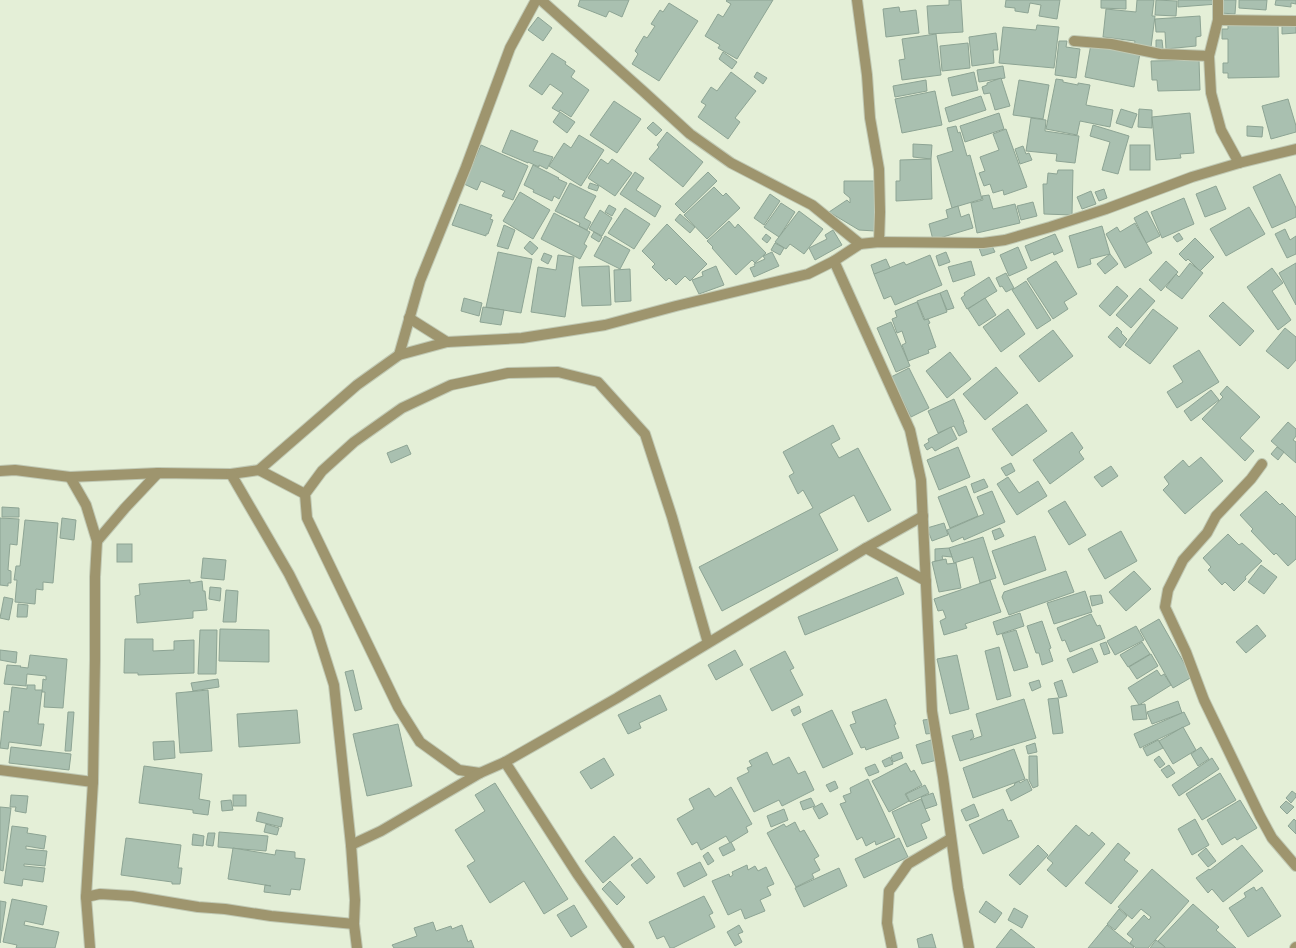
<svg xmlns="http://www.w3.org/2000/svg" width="1296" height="948" viewBox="0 0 1296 948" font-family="Ubuntu,sans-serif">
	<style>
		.building { fill: #a9c0b0; stroke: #8da494 }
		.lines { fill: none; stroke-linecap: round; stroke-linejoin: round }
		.street-casing { stroke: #c0c9b4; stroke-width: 12 }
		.street { stroke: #9e956e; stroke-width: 10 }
	</style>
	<rect width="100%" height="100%" fill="#e4efd7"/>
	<g class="building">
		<polygon points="580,0 629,0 622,17 609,11 606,17 578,6"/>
		<polygon points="727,0 773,0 737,59 718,48 720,45 705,36 718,14 723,17 731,4 726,1"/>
		<polygon points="949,0 961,0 963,32 929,34 927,6 949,5"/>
		<polygon points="1006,0 1060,0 1057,19 1039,16 1041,5 1030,3 1028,13 1015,11 1015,8 1005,7"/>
		<polygon points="1101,0 1126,0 1126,9 1101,8"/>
		<polygon points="1137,0 1154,0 1152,16 1155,16 1151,47 1134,46 1135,41 1103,37 1106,9 1136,12"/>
		<polygon points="1156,0 1177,1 1176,16 1155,15"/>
		<polygon points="1178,0 1217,0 1218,4 1178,7"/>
		<polygon points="1222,0 1236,0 1235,14 1221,13"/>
		<polygon points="1239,0 1267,0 1266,10 1239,8"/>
		<polygon points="1276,0 1296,0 1296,4 1291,3 1291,7 1275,5"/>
		<polygon points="669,3 698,21 659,81 632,64 638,54 635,51 644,36 647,38 655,26 651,24 660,10 663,12"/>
		<polygon points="899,7 900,12 916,10 919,33 886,37 883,9"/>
		<polygon points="1200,16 1201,36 1196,37 1196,46 1166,49 1165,32 1156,32 1155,19"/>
		<polygon points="538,17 552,28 543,41 528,30"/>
		<polygon points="1278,24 1279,77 1228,78 1228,73 1223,73 1223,63 1228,63 1228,39 1222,39 1222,29 1228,29 1228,25"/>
		<polygon points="1037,25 1059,27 1054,68 999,63 1003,27 1036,30"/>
		<polygon points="1282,26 1296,26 1296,33 1282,34"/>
		<polygon points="996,33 998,50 993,50 994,63 972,66 969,37"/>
		<polygon points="936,34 941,75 902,80 899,60 905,59 902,39"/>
		<polygon points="1156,40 1162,40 1163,49 1156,49"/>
		<polygon points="1059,41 1067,41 1066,47 1080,49 1076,78 1055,75"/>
		<polygon points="968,43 970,68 942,71 940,46"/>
		<polygon points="1091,44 1140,53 1134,87 1085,77"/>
		<polygon points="723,52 737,62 732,69 719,59"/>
		<polygon points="552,53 566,62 565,64 575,71 571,77 589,90 571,117 560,110 559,112 552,108 563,93 550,84 542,95 529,86"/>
		<polygon points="1199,60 1200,90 1158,91 1157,80 1152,80 1151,61"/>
		<polygon points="1003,66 1005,78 979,82 977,70"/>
		<polygon points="731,72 756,91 735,118 740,122 728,139 698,117 706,105 701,102 711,87 717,91"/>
		<polygon points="757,72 767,78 763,84 754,77"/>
		<polygon points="974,72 978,90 952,96 948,78"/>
		<polygon points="1001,78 1010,106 995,110 990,93 984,94 982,87 987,85 987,83"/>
		<polygon points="1056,79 1063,80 1063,82 1078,85 1078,83 1090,85 1086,105 1113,110 1110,127 1080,121 1077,135 1046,129"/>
		<polygon points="926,80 927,91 895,97 893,86"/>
		<polygon points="1019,80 1049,85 1043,119 1013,115"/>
		<polygon points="935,91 942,125 902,133 895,99"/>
		<polygon points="981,96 986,110 949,122 945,108"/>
		<polygon points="1288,99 1296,126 1296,132 1271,139 1262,106"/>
		<polygon points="614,101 641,119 617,153 590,135"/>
		<polygon points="1121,109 1137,114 1132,128 1116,123"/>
		<polygon points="1139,109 1152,110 1152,128 1138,127"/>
		<polygon points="560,112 575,122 567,133 553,122"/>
		<polygon points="999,113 1004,129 965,142 960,126"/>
		<polygon points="1190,113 1194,153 1180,154 1181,158 1156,160 1152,117"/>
		<polygon points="1031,118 1046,120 1045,131 1079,136 1075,163 1056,161 1057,154 1026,151"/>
		<polygon points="653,122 662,130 656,136 647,128"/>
		<polygon points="1093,125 1129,136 1118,174 1102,170 1110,142 1090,136"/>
		<polygon points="956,126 958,133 960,132 967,156 970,155 982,199 952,208 937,156 953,151 947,128"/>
		<polygon points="1247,126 1263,127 1262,137 1247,136"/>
		<polygon points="1006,129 1027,187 1004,195 1003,190 993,193 990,184 984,186 979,173 985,171 980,157 999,150 993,134"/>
		<polygon points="511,130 538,141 533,151 553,157 547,169 539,165 539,167 528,162 528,163 502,152"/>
		<polygon points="667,132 703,162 683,187 649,159 659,147 657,145"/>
		<polygon points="579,135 604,150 581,186 549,166 564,143 571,148"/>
		<polygon points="913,144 932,145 931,159 913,157"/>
		<polygon points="481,145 528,166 513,200 502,196 505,191 481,181 477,190 464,184"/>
		<rect x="1130" y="145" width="20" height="25"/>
		<polygon points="1023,146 1026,154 1029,153 1032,160 1020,164 1015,149"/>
		<polygon points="601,159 608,164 612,159 632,173 615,196 588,178"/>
		<polygon points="931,159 932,199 896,201 896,181 900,181 900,160"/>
		<polygon points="533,165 559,178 558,179 567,183 559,199 554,196 552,201 533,192 534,190 524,185"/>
		<polygon points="1058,170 1073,170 1072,215 1044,214 1043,184 1047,184 1048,173 1057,174"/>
		<polygon points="635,172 644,178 636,190 661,206 655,217 620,194"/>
		<polygon points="708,172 717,181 684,213 675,204"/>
		<polygon points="1280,174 1296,208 1296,217 1272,228 1253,187"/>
		<polygon points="844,181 876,181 875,231 859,230 829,212 847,200 850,203 850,198 844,193"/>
		<polygon points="570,183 596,196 584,218 591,222 587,230 579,226 580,223 555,211"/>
		<polygon points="590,183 599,186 597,191 588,188"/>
		<polygon points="1216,186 1226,209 1205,217 1196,194"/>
		<polygon points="714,187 723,196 726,193 740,208 707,239 684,215"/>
		<polygon points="1104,189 1107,198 1099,201 1095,192"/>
		<polygon points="1091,191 1096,204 1082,209 1077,197"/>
		<polygon points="520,192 550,210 533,239 503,221"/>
		<polygon points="770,194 780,201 764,225 754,218"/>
		<polygon points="989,195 993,209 1015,204 1020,223 977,233 971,203 983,200 982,196"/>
		<polygon points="1184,198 1194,224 1162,238 1151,212"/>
		<polygon points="1033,202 1037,216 1021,220 1017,206"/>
		<polygon points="781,203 795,212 779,237 764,227"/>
		<polygon points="460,204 492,215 490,219 493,220 488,234 486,234 486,236 452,225"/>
		<polygon points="609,205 616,209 612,216 605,212"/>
		<polygon points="958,206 961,217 969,214 973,228 933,240 929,224 948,218 946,210"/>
		<polygon points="1249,207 1265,234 1226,256 1210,229"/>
		<polygon points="625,208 650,224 634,249 608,233"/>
		<polygon points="600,210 612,218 602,236 589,229"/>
		<polygon points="799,211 823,229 804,254 790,244 786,249 775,242"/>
		<polygon points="1147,211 1160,236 1146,243 1134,218"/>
		<polygon points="554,213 590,232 584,244 587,246 580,259 541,239"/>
		<polygon points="680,214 695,227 690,233 675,220"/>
		<polygon points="729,221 735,228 738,224 766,253 755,263 752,260 736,275 712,248 713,247 707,241"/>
		<polygon points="1135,223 1152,253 1125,268 1106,234 1117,227 1120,232"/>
		<polygon points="667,224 707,264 690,281 685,276 676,285 669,278 666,281 652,267 655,264 642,251"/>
		<polygon points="504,225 515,230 508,249 497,246"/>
		<polygon points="1102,226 1110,254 1090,259 1091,264 1078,268 1069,236"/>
		<polygon points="1285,229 1290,240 1296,236 1296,254 1287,258 1275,234"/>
		<polygon points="833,230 842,245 815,260 809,248 827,239 825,235"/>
		<polygon points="594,232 602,237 599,242 591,237"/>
		<polygon points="1179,233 1183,239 1177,242 1173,237"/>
		<polygon points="766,234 771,238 767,243 762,239"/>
		<polygon points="1055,234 1063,251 1054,255 1053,252 1031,261 1025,246"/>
		<polygon points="605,236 630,250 620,269 594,256"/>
		<polygon points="1195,238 1214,257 1200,271 1188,259 1186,261 1179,254"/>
		<polygon points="530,241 538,248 532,255 524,248"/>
		<polygon points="775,243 784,248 780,255 771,250"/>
		<polygon points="991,244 995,252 982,256 979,248"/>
		<polygon points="1018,247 1027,268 1009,276 1000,255"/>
		<polygon points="498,252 532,259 521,313 486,307"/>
		<polygon points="772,252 779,266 754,277 750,268 755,266 754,264 765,259 763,256"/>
		<polygon points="946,252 950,262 939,266 936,256"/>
		<polygon points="544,253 552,256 548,264 541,260"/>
		<polygon points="1110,254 1118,264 1105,274 1097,264"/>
		<polygon points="558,255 574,257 565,317 531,312 538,267 556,270"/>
		<polygon points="930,255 942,285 895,305 891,296 884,299 874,274 904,262 906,265"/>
		<polygon points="886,259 890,268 874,274 871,265"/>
		<polygon points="971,261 975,275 953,282 948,267"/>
		<polygon points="1056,261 1077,294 1064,302 1068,309 1053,319 1027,279"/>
		<polygon points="1166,261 1178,272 1161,291 1149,280"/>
		<polygon points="1190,263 1203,273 1182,299 1166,287 1176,274 1179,277"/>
		<polygon points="1296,263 1296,305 1279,273"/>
		<polygon points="609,266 611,305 582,306 579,267"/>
		<polygon points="716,266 724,285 699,294 692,280 703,276 702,272"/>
		<polygon points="1272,268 1283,283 1272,291 1291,320 1278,330 1247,287"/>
		<polygon points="630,269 631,301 615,302 614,270"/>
		<polygon points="1006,273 1014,288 1006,292 1002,286 1000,287 996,278"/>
		<polygon points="989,277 997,291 967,309 961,298 965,295 964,293"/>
		<polygon points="1026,281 1051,320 1037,329 1012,290"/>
		<polygon points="1117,286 1128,296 1110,316 1099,306"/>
		<polygon points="1140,288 1155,301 1131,328 1116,315"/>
		<polygon points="947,290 954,308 947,310 940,293"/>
		<polygon points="940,293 947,312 925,320 917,301"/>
		<polygon points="464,298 482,303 479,316 461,311"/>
		<polygon points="985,298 996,315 979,326 968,309"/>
		<polygon points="917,302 924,320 928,319 930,323 928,324 936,347 928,350 929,353 908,361 902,345 906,343 902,331 897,333 892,319 897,317 895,311"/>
		<polygon points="1223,302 1254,331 1240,346 1209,316"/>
		<polygon points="483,307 504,310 501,325 480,322"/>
		<polygon points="1008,309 1025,334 1001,352 983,327"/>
		<polygon points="1153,309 1178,328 1150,364 1125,345"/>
		<polygon points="891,322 910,366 896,372 877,328"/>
		<polygon points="1117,327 1122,332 1121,333 1127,339 1120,348 1108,337"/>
		<polygon points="1285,328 1296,337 1296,360 1288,369 1266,351"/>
		<polygon points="1053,330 1073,356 1039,382 1019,356"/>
		<polygon points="1199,350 1219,382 1177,408 1167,392 1183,382 1173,366"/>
		<polygon points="950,352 971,379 947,398 926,371"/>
		<polygon points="996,367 1018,393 985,420 963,394"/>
		<polygon points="909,368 929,408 911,417 891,377"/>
		<polygon points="1227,386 1260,417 1240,438 1254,451 1245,461 1202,419 1223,397 1220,394"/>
		<polygon points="1211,390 1219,400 1191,421 1184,411"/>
		<polygon points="954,399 964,422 963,422 967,432 959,436 954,426 938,433 928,411"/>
		<polygon points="1027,404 1047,431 1012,456 992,429"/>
		<polygon points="1288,422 1296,429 1296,436 1293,440 1296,442 1296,463 1271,441"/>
		<polygon points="833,425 840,439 831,444 839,458 858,448 891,510 868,522 854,495 819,514 838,550 722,611 699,567 813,508 803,490 798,494 789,476 794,473 783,452"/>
		<polygon points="951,427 957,439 935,451 932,447 927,450 924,445 929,442 928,439"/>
		<polygon points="1072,432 1083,448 1079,452 1084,459 1050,484 1033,460"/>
		<polygon points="407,445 411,454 391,463 387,453"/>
		<polygon points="958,447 970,477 939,490 927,460"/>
		<polygon points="1277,447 1284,452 1278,460 1271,454"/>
		<polygon points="1201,457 1223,481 1185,514 1163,490 1169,484 1164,477 1183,460 1189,467"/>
		<polygon points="1011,463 1015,471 1006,476 1001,468"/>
		<polygon points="1111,466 1118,476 1102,487 1094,477"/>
		<polygon points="1008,477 1019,493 1038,481 1047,496 1017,515 997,484"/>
		<polygon points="984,479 988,487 974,493 971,484"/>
		<polygon points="966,486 978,516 950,528 938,497"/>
		<polygon points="992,491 1005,522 964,540 963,537 952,542 947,530 984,514 977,497"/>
		<polygon points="1266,491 1280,505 1282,503 1296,517 1296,559 1288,566 1276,553 1274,555 1251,531 1253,529 1240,515"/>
		<polygon points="1065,501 1086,535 1069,545 1048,511"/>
		<polygon points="2,507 19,508 19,517 2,517"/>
		<polygon points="0,518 19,519 17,545 10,544 8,570 11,571 11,583 8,583 8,586 0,585"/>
		<polygon points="62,518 76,520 74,540 60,538"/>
		<polygon points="25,520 58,523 53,583 43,582 43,590 36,589 35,604 15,602 17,580 14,580 16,566 20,566"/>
		<polygon points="944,523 948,535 932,541 927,528"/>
		<polygon points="1000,528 1004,536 995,540 992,531"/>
		<polygon points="1121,531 1137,561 1105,579 1088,549"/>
		<polygon points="1228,534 1239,545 1242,543 1262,561 1245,577 1246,579 1234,591 1225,582 1222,585 1208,570 1211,567 1203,558"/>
		<polygon points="1035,536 1046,570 1004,585 992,551"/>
		<polygon points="983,537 996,578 980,583 973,557 954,563 949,548"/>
		<rect x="117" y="544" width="15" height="18"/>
		<polygon points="949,548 952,557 942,556 943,560 935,561 935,549"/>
		<polygon points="203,558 226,560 224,580 201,578"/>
		<polygon points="946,559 947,564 956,563 961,588 939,592 932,562"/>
		<polygon points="1261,565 1277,577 1264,594 1248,582"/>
		<polygon points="1066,571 1074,592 1009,615 1002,597 1004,592"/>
		<polygon points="1134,571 1151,589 1126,611 1109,592"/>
		<polygon points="897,577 904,594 805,635 798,617"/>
		<polygon points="190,580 190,583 202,581 203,591 205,591 207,610 193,611 193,618 137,623 135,596 140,595 139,584"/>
		<polygon points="990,580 1001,612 965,624 967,628 944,635 940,621 946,618 943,610 938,611 934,599"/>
		<polygon points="210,587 221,588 220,601 209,599"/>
		<polygon points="226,590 238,591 236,622 223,622"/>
		<polygon points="1085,591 1092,612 1054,624 1047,603"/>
		<polygon points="1101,595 1103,603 1092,606 1090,596"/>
		<polygon points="4,597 13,599 9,620 0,618"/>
		<polygon points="18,604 28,605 27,617 17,617"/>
		<polygon points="1020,613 1024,626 997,635 993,622"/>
		<polygon points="1091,614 1097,626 1100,625 1105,638 1070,652 1065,640 1062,641 1057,628"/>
		<polygon points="1159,619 1192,677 1173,688 1140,630"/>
		<polygon points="1042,621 1051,648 1049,649 1053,661 1042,665 1039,653 1036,653 1027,626"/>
		<polygon points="1257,625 1266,636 1246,653 1236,642"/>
		<polygon points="1136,626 1144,640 1115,655 1107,641"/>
		<polygon points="220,629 269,630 269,662 219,661"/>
		<polygon points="200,630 217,630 216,674 198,674"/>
		<polygon points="1016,630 1028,667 1014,671 1002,634"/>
		<polygon points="125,639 153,639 153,651 174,650 174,641 194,640 194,673 138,675 138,673 124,673"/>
		<polygon points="1106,642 1110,653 1104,655 1100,644"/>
		<polygon points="1142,642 1150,654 1128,667 1120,655"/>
		<polygon points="999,647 1011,696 997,700 985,651"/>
		<polygon points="1092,648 1098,662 1073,673 1067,659"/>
		<polygon points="0,650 17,652 16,663 0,660"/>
		<polygon points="735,650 743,665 716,680 708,665"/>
		<polygon points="785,651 794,668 790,670 803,695 772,711 750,669"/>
		<polygon points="1151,654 1158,666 1137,679 1129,667"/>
		<polygon points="30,655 67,659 63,708 44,707 45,692 42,692 43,679 46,680 46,676 27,674 26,686 4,684 7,665 21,666 20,667 28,668"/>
		<polygon points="957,655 969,709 950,714 937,659"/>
		<polygon points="353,670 362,709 355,711 345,672"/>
		<polygon points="1157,670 1161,676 1164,674 1171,685 1139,705 1128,688"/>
		<polygon points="218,679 219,687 193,691 191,683"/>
		<polygon points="1039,680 1041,687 1032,691 1029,683"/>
		<polygon points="1062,680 1067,696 1059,698 1054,683"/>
		<polygon points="27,685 35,685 35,690 42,690 38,724 44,724 41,746 9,742 8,749 0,748 4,711 9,712 12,687 27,689"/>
		<polygon points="208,690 212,751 180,753 176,693"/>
		<polygon points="660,695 667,710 639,723 641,728 628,734 618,715"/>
		<polygon points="1058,698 1063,733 1053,734 1048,699"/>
		<polygon points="886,699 896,724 894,725 899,738 866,750 865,747 861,748 850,725 856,723 852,712"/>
		<polygon points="1024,699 1036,738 960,761 952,736 972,730 974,737 970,740 982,736 976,714"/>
		<polygon points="1178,701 1182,713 1152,724 1147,712"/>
		<polygon points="1145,704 1147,719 1133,720 1131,706"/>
		<polygon points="799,706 801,712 794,716 791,710"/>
		<polygon points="297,710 300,743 239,747 237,714"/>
		<polygon points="832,710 853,754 823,768 802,724"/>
		<polygon points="68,712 74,712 71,751 65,751"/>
		<polygon points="1184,712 1190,724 1140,748 1134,734"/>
		<polygon points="932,719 934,733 926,734 923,720"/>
		<polygon points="398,724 412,786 367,796 353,734"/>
		<polygon points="1183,727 1196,750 1173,764 1159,741"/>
		<polygon points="931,740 937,760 922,764 916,745"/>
		<polygon points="1158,740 1163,748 1147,756 1143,748"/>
		<polygon points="174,741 175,758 154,760 153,742"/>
		<polygon points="1035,743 1037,752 1028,754 1026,746"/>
		<polygon points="11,747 71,754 69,770 9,763"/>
		<polygon points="1201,747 1209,759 1198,766 1191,754"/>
		<polygon points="1014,749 1025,779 973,798 963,768"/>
		<polygon points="767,752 773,765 789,757 798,774 805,771 814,790 782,806 779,800 754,812 737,778 749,772 747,768 752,766 749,761"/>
		<polygon points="901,752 903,758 893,762 891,756"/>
		<polygon points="1029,756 1037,756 1038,786 1033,788 1029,780"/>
		<polygon points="1159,756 1165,764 1160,768 1154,760"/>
		<polygon points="890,757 893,764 885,767 882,761"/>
		<polygon points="604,758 614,775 591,789 580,772"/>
		<polygon points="1212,758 1219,769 1179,796 1172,785"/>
		<polygon points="906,763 911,772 914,770 922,785 905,794 909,801 889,812 872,781"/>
		<polygon points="875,764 879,772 869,776 865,768"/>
		<polygon points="1169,765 1175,773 1167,778 1161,770"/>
		<polygon points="144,766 202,774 199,799 210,801 208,815 193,813 193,810 139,803"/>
		<polygon points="1220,773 1236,800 1202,820 1186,794"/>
		<polygon points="868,779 895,837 876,845 875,841 866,846 862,837 857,840 840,804 846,802 843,796 851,793 850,788"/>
		<polygon points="1027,779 1032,790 1011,801 1006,790 1015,785 1014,784 1019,781 1020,783"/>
		<polygon points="835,781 838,788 830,792 826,785"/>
		<polygon points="495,783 568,899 544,914 524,881 490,903 467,866 475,861 455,830 485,811 475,795"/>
		<polygon points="925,785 929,793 910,802 906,794"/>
		<polygon points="731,787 752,824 746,827 748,832 730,843 726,836 701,850 697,842 692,845 677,819 694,809 689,799 709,788 715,797"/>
		<polygon points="1292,791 1296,794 1296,797 1291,803 1286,798"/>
		<polygon points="933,793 937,805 925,809 921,797"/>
		<polygon points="11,795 28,796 26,813 15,811 16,807 10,807"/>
		<rect x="233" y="795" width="13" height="11"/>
		<polygon points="811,798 815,806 803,810 800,802"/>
		<polygon points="921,799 930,820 921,824 927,838 907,847 892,812"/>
		<polygon points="231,800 233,810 222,811 221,801"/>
		<polygon points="1240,800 1257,828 1237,840 1235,837 1222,845 1207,820"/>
		<polygon points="1286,801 1294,807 1287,814 1280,807"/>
		<polygon points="822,803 828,814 819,819 813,808"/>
		<polygon points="974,804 979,816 966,821 961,810"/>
		<polygon points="0,807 11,808 3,871 0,870"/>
		<polygon points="784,809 788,820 771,827 767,816"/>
		<polygon points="1003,809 1008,821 1011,820 1019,837 983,854 969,825"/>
		<polygon points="258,812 283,818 281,827 256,821"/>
		<polygon points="1195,819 1209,845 1192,855 1178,829"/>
		<polygon points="1294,819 1296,821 1296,834 1288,826"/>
		<polygon points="795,822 800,832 804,830 819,856 814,859 820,870 812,874 814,878 796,887 767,833 784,824 786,827"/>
		<polygon points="266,824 279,828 277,835 264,832"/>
		<polygon points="1076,825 1089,836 1092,832 1105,844 1066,887 1047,870 1053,863 1047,858"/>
		<polygon points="12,826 28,828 27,833 46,836 44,849 26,846 26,849 47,851 45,866 24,864 24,866 45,868 43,882 23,879 22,886 4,883"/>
		<polygon points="219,832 268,836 266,851 218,847"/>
		<polygon points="208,833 215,833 213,846 206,845"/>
		<polygon points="193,834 204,836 203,846 192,845"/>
		<polygon points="614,836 633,858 603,883 585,861"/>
		<polygon points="126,838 181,845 178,868 182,868 180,884 172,884 172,882 121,875"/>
		<polygon points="899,838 908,857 864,878 855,859"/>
		<polygon points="731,842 735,850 723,856 719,848"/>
		<polygon points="1118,843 1130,853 1124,860 1138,871 1111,904 1085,883"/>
		<polygon points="1038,845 1048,855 1020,885 1009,875"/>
		<polygon points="1242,845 1263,871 1223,902 1212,889 1208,893 1196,878 1209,869 1210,870"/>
		<polygon points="233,848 275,855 276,850 295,852 295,858 305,859 300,890 291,889 290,895 264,892 265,885 271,886 228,879"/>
		<polygon points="1206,848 1216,861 1208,867 1198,855"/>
		<polygon points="708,852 714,861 708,865 703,856"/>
		<polygon points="640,858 655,877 647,884 631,865"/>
		<polygon points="700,862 707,875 684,887 677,873"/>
		<polygon points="747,865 748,870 755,866 758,871 766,867 774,884 767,887 771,895 760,900 765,911 745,919 741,909 728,915 712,881 729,874 730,877 733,875 732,872"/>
		<polygon points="839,868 847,886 804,907 795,888"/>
		<polygon points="1152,869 1189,901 1148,948 1136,948 1130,943 1133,939 1127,934 1144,915 1149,920 1151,917 1141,909 1132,919 1118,907"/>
		<polygon points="610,881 625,897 617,905 602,889"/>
		<polygon points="1254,887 1256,891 1262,887 1281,916 1248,937 1229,908 1246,897 1244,893"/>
		<polygon points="704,896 713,913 709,915 715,927 673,948 670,948 664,936 657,939 649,922"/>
		<polygon points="12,899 47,906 43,925 25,921 24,925 59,932 55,948 16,948 17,945 3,942"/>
		<polygon points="0,901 6,902 0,943"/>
		<polygon points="986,901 1002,913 995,923 979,912"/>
		<polygon points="1193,904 1219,927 1216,930 1236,948 1165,948 1165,947 1158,941"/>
		<polygon points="574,905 587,927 571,937 557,915"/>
		<polygon points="1014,908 1028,916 1022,928 1008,920"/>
		<polygon points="1119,909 1127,916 1115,930 1107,924"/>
		<polygon points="433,922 436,931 451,926 452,929 462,925 468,942 471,940 474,948 394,948 392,945 417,936 414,928"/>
		<polygon points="739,925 743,932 738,934 742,942 735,946 727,932"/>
		<polygon points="1107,925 1134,947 1133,948 1088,948"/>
		<polygon points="1011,929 1035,948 996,948"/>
		<polygon points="932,934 936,948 919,948 917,939"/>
		<polygon points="1156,940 1165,947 1163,948 1150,948"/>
	</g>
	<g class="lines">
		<g class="street-casing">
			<g id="street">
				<polyline points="541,0 643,91 690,134 731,163 812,205 860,244"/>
				<polyline points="857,0 867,75 870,118 879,169 880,212 879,242"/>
				<polyline points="1218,0 1218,20 1209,56 1211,93 1221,130 1239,163"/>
				<polyline points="1218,20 1296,21"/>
				<polyline points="1074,41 1111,44 1160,54 1209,56"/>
				<polyline points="834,261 910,430 921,480 932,711 943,777 958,888 969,948"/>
				<polyline points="409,318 447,342"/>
				<polyline points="399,355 420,281 466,167 510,48 536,0"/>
				<polyline points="1262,464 1251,479 1216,516 1207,533 1183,560 1168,590 1165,607 1186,652 1204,700 1260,816 1272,838 1296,866"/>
				<polyline points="259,470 305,494"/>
				<polyline points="0,471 15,470 70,477 158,473 231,474 259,470 357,385 399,355 447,342 522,338 605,325 676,306 808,274 834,261 860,244 879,242 983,243 1005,240 1050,227 1106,209 1192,177 1239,163 1296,149"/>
				<polyline points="231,474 289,574 316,628 334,685 351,845 355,900 354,924 357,948"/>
				<polyline points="70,477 86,505 97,541 95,577 95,660 93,782 86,897 90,948"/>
				<polyline points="97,541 125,508 158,473"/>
				<polyline points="866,548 926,581"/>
				<polyline points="708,643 672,517 645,434 598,382 558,372 508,373 451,385 402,408 354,442 322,471 305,494 307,518 398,707 420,742 459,770 480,773 505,762 617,698 866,548 923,516"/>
				<polyline points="505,762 578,875 629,948"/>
				<polyline points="0,770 93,782"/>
				<polyline points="351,845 381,831 480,773"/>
				<polyline points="86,897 100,894 132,896 198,907 225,909 271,916 354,924"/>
				<polyline points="892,948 887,923 889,891 908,864 950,839"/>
				<polyline points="1295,948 1296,947"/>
			</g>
		</g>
		<use href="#street" class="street"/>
	</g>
</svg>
